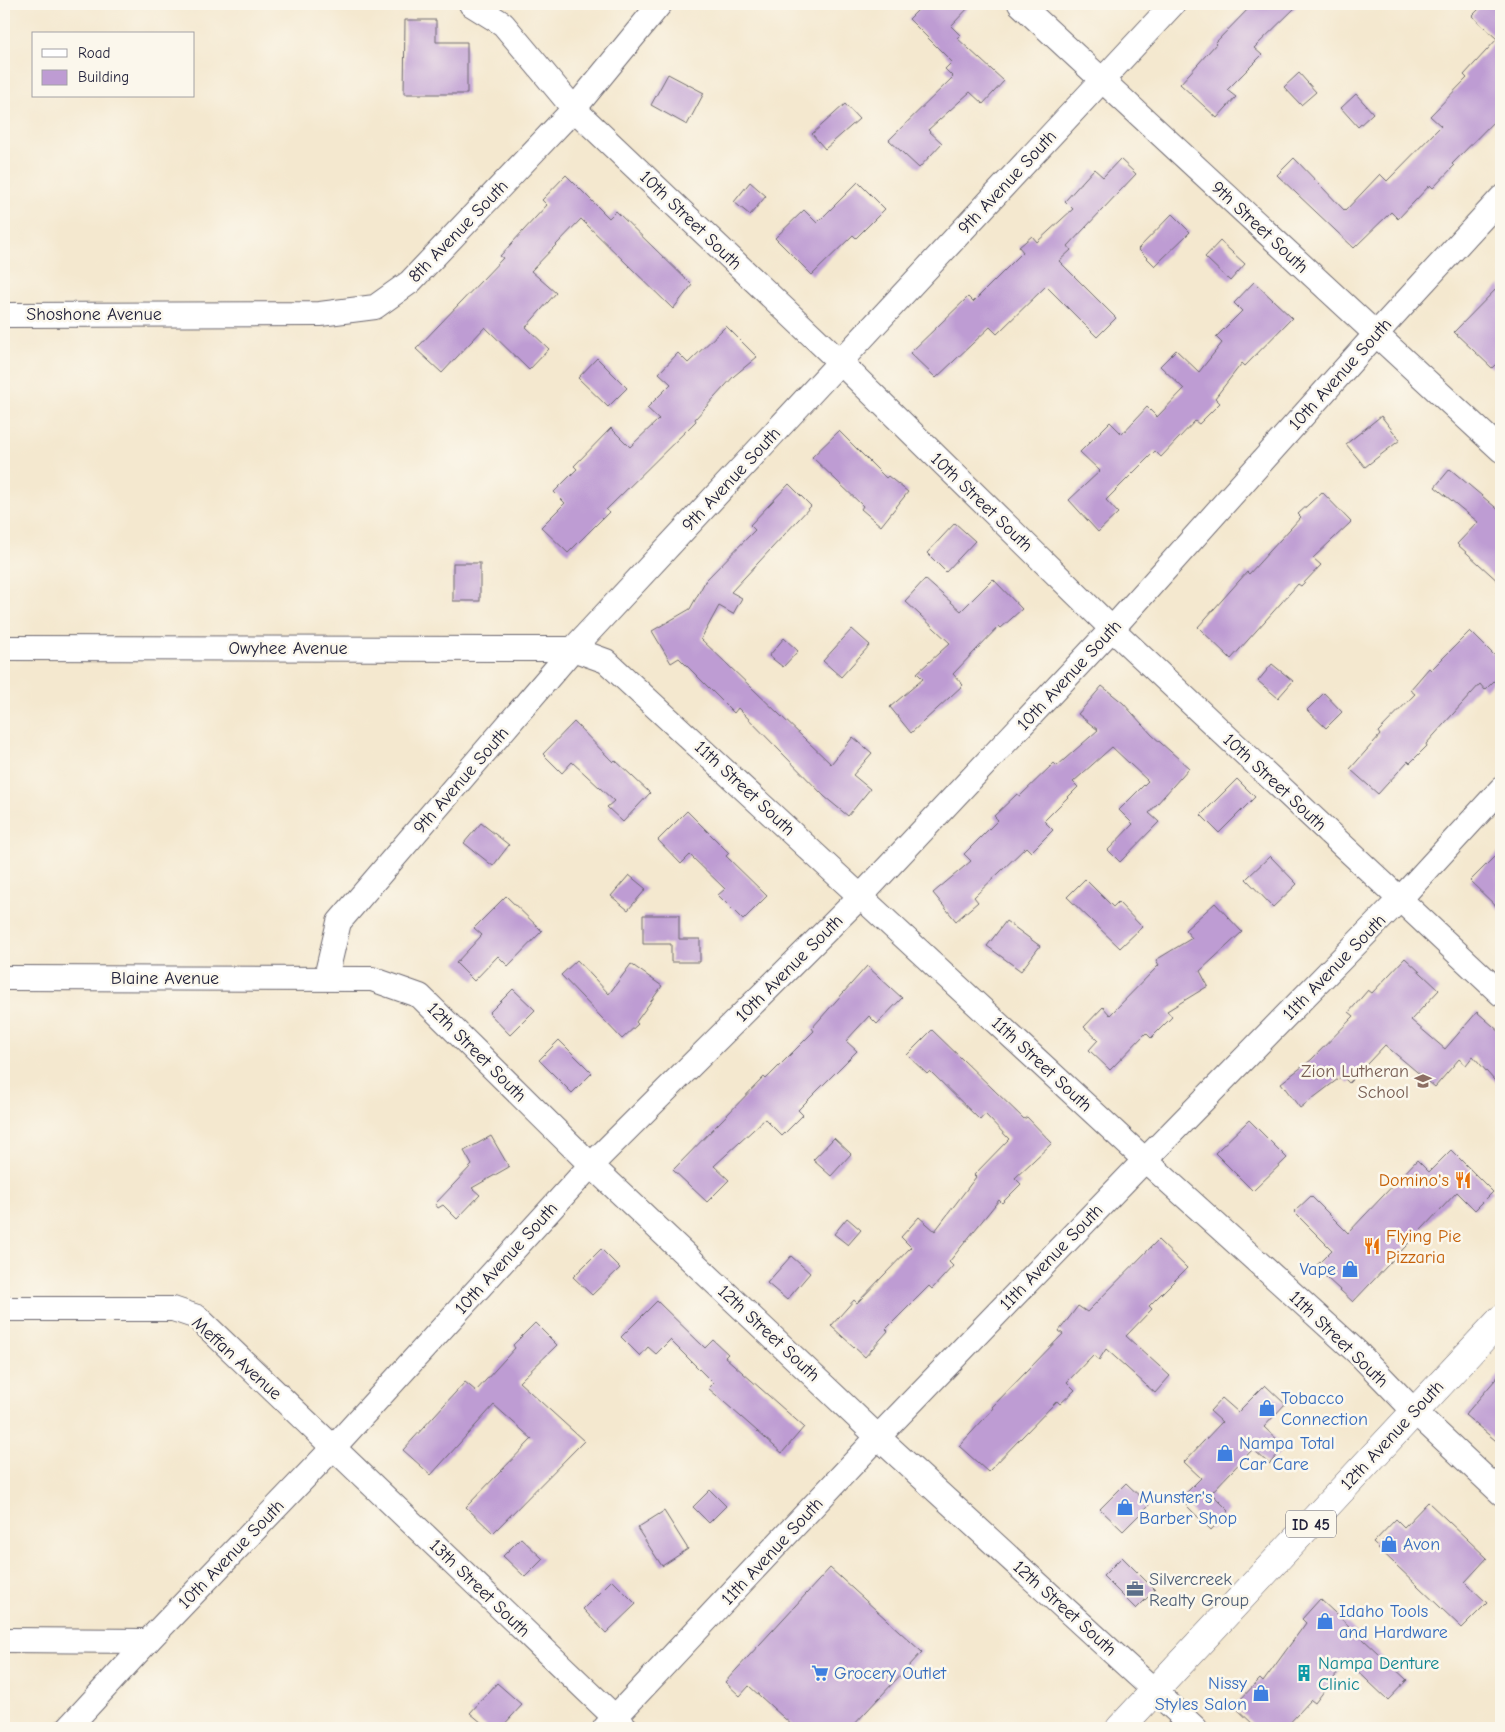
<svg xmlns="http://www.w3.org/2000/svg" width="1505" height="1732" viewBox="0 0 1505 1732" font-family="'Comic Neue',sans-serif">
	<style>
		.building { fill: #be9cd3 }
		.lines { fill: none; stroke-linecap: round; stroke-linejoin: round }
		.minor-casing { stroke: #6c676f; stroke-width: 26 }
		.major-casing { stroke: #6c676f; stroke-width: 29 }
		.minor { stroke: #fff; stroke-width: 24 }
		.major { stroke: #fff; stroke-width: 28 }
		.labels { text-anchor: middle; stroke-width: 5; stroke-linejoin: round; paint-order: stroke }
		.shield { fill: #fbf7ec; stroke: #636270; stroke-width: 1 }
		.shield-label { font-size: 16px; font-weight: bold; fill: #22223b }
		.street-label { font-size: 18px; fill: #22223b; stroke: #fbf7ec }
		.education-label { font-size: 18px; fill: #785e54; stroke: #fbf7ec; text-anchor: end }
		.food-label { font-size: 18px; fill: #c56008; stroke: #fbf7ec; text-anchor: end }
		.shop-label { font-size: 18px; fill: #366cbe; stroke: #fbf7ec; text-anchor: start }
		.service-label { font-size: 18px; fill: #4e5e75; stroke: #fbf7ec; text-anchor: start }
		.culture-label { font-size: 18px; fill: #0d838f; stroke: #fbf7ec; text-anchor: start }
	</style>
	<rect width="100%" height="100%" fill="#fbf7ec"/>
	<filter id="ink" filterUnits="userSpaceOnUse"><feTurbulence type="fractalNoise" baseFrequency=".02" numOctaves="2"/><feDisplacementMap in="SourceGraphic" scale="10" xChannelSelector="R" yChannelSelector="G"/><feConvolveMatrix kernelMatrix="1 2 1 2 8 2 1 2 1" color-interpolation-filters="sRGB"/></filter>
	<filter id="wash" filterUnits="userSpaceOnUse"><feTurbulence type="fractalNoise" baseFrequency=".0096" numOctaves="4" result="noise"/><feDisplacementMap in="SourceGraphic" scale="20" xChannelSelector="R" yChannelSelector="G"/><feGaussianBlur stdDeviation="1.12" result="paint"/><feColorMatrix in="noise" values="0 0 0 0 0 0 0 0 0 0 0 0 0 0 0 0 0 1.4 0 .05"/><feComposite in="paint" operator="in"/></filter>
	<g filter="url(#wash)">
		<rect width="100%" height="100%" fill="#f4e8cf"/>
		<g id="blocks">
			<g class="building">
				<polygon points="924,4 972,4 951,26 960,35 957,38 1004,81 983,104 970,92 928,130 942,143 919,168 889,140 953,77 945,69 952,62 909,19"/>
				<polygon points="1253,4 1299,4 1254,48 1262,55 1227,90 1236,97 1217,118 1180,84 1216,44 1215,43"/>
				<polygon points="1484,4 1501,4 1501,114 1452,164 1454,166 1433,188 1430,185 1398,219 1391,212 1354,248 1277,175 1294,158 1345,211 1380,174 1387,181 1441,126 1430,116 1467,78 1464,75 1497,39 1472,16"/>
				<polygon points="405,20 436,20 436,42 467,42 467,94 404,94"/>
				<polygon points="1299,73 1316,92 1301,105 1284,87"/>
				<polygon points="668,74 704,93 687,125 651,105"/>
				<polygon points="1356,94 1373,113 1358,127 1341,108"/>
				<polygon points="845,104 859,119 825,149 812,134"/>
				<polygon points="1120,159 1136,174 1068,246 1071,250 1059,261 1116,318 1097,337 1046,286 997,334 990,327 936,378 910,353 968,297 973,302 1023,252 1019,247 1032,236 1037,242 1073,209 1065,201 1094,169 1103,177"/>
				<polygon points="566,175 609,218 616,211 692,285 673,309 581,219 531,271 556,293 526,327 549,349 529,370 485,327 442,373 416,349 503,258 500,256 547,205 542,200"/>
				<polygon points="750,182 766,196 750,215 734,202"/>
				<polygon points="858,182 885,209 856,238 853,235 812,275 775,238 804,210 817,223"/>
				<polygon points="1172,214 1190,232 1155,266 1138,249"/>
				<polygon points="1220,241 1245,264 1230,281 1205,257"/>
				<polygon points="1254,282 1292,318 1245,366 1242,363 1215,398 1220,403 1199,424 1195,421 1161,457 1155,451 1106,500 1118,513 1098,532 1069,500 1100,471 1080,452 1110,422 1122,434 1147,407 1157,417 1184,389 1160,366 1176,350 1199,372 1222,343 1216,337 1242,311 1234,303"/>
				<polygon points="1501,284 1501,359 1492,368 1454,332"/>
				<polygon points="726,326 757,357 734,376 695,419 696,421 606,510 609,512 568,553 541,527 565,503 554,492 577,469 574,466 611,428 630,447 659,419 647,408 671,384 659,373 678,353 688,363"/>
				<polygon points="597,358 627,388 608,407 578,378"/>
				<polygon points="1381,416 1400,440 1365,467 1346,444"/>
				<polygon points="839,431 886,478 888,476 908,492 881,526 861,509 863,506 812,457"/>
				<polygon points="1450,469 1501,512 1501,584 1457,544 1478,522 1435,487"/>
				<polygon points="789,484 811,506 731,592 742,598 733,614 719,606 701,639 831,764 853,737 872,753 853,775 870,789 848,816 825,797 738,708 734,713 679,658 671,663 652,631 690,609 706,580 755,530 750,525"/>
				<polygon points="1322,492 1351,522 1313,558 1321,565 1301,586 1298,584 1231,659 1198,627 1247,572 1249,574 1301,517 1298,514"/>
				<polygon points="955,523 975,541 946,572 927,553"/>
				<rect x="453" y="563" width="27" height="38"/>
				<polygon points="925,579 961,611 993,579 1022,609 1001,628 999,626 953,674 963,685 911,733 890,707 923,679 917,673 950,643 905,601"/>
				<polygon points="852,629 870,645 841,677 823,661"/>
				<polygon points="1470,631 1501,662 1501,674 1485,690 1480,684 1426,744 1427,746 1410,763 1408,761 1378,794 1350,769 1380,735 1378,732 1415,694 1410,690 1429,668 1431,670"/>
				<polygon points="784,638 798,651 783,667 769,656"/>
				<polygon points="1272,664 1293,681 1278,698 1258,681"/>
				<polygon points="1102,686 1123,703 1152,735 1189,768 1149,813 1159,822 1120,862 1108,850 1133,824 1119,810 1148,781 1112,747 1073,782 1078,787 1044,821 1053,830 1031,852 1026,847 974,897 978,902 956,921 933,893 971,861 964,854 998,820 994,816 1017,794 1020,796 1054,763 1057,766 1098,730 1078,714"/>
				<polygon points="1324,693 1342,712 1326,728 1307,710"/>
				<polygon points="574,722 613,762 615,760 650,793 623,822 607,807 614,801 572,762 562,773 543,754"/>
				<polygon points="1237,779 1255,797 1219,833 1201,815"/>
				<polygon points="687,811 729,853 726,856 767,896 743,920 718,895 725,889 690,855 681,864 658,840"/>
				<polygon points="481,823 509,845 493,866 464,843"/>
				<polygon points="1501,850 1501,911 1470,881"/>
				<polygon points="1270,856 1297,884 1273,907 1246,879"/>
				<polygon points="629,875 646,889 628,910 611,896"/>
				<polygon points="1085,879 1113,907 1118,902 1142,927 1120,948 1067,897"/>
				<polygon points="506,896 542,931 508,966 498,956 474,981 456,963 482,935 474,928"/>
				<polygon points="1215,903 1242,932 1200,971 1208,986 1167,1011 1172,1017 1151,1038 1146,1033 1110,1070 1089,1050 1098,1040 1084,1027 1103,1007 1110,1015 1159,965 1156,960 1192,938 1185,930"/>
				<polygon points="643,915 679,915 679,939 700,939 700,962 671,962 671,944 643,944"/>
				<polygon points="1006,921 1040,946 1021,971 987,946"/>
				<polygon points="1405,958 1439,990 1411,1020 1445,1049 1477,1012 1501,1033 1501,1088 1473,1056 1466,1065 1459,1059 1435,1087 1385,1045 1349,1083 1342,1076 1300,1108 1281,1083 1311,1060 1354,1016 1349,1012 1368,990 1372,993"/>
				<polygon points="577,960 609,994 631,964 662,986 636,1022 638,1024 622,1039 561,975"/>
				<polygon points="867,966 902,998 877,1024 869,1016 846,1041 857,1051 798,1110 803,1115 782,1136 765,1119 714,1166 729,1180 707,1202 673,1170 764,1077 766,1079 814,1031 812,1028"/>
				<polygon points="513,989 535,1010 510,1035 489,1013"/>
				<polygon points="932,1030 1024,1119 1027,1117 1052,1143 1015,1178 1021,1184 1002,1203 999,1200 949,1262 953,1266 932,1289 929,1286 886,1329 888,1331 865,1357 831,1326 854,1300 857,1303 911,1247 901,1237 919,1217 935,1231 976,1177 974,1175 1009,1139 985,1114 980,1120 930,1071 927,1074 907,1055"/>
				<polygon points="559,1040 592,1073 572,1093 539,1060"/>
				<polygon points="1249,1120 1287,1158 1253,1191 1215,1153"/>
				<polygon points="491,1136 509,1167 472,1188 480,1195 457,1219 443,1205 438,1208 435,1204 472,1165 464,1151"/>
				<polygon points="834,1138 851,1154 831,1176 813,1160"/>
				<polygon points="1451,1150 1493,1192 1475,1210 1457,1192 1353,1302 1315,1267 1332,1250 1294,1212 1311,1196 1348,1233 1417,1160 1429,1172"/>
				<polygon points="847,1218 861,1230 848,1245 834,1234"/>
				<polygon points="1158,1240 1187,1268 1149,1306 1152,1309 1126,1336 1170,1376 1155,1393 1106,1349 1099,1360 1093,1355 1067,1382 1075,1390 1060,1404 1057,1401 988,1472 959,1446 994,1408 992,1407 1063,1334 1059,1331 1078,1306 1087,1312"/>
				<polygon points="601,1249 620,1268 592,1295 573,1277"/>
				<polygon points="791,1256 810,1273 787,1300 767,1283"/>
				<polygon points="657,1301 705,1348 713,1340 728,1354 725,1357 804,1427 782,1453 708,1388 713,1383 670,1340 656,1354 648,1347 640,1356 621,1337"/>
				<polygon points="535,1323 557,1345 519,1382 584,1441 493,1533 466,1507 532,1439 494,1405 431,1475 403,1450 465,1382 476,1391 515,1348 513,1345"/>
				<polygon points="1501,1373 1501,1445 1465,1415"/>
				<polygon points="1265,1385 1285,1404 1264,1427 1285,1447 1269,1464 1253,1449 1211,1493 1229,1511 1211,1530 1180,1499 1201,1478 1184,1462 1222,1422 1210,1411 1222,1398 1238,1412"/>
				<polygon points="1126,1483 1149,1505 1123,1531 1100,1509"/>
				<polygon points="710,1490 726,1506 709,1523 693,1507"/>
				<polygon points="1428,1502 1487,1558 1465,1582 1487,1603 1462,1628 1373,1543 1396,1519 1404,1527"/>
				<polygon points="664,1511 688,1549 662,1566 637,1528"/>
				<polygon points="521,1538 543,1559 525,1577 503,1556"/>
				<polygon points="1122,1557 1155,1590 1136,1609 1103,1576"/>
				<polygon points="830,1568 922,1652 851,1728 795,1728 749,1686 740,1696 725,1682"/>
				<polygon points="612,1580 636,1604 606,1633 583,1609"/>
				<polygon points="1320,1599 1407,1680 1388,1700 1347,1661 1315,1703 1311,1700 1285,1728 1257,1728 1234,1706 1260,1679 1263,1682 1306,1623 1302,1619"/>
				<polygon points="497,1683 522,1705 501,1728 488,1728 470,1713"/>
			</g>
		</g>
	</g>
	<g filter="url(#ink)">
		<use href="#blocks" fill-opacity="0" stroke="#6c676f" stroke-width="1"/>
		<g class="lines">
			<g class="minor-casing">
				<g id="minor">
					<polyline points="471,4 503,24 574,109 841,363 1112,629 1501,994"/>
					<polyline points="1020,4 1501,450"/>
					<polyline points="4,315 320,314 375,307 410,282 574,109 660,4"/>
					<polyline points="4,648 573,649 606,661 1145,1160 1358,1353 1414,1411 1501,1493"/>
					<polyline points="326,977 339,922 573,649 1173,4"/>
					<polyline points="4,978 372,979 420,996 591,1165 878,1437 1195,1728"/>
					<polyline points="4,1309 173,1309 197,1317 626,1728"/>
					<polyline points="4,1640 148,1641"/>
					<polyline points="68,1728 148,1641 334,1447 591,1165 861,896 1112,629 1376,334 1501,198"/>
					<polyline points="605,1728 878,1437 1145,1160 1400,899 1501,789"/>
				</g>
			</g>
			<g class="major-casing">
				<polyline id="major" points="1120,1728 1501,1319"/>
			</g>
			<use href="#minor" class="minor"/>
			<use href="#major" class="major"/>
		</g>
	</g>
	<defs>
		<g id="school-bare" transform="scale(1.35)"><path d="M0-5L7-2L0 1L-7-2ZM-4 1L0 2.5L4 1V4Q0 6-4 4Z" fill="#8d6e63" stroke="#fbf7ec" stroke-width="2.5" paint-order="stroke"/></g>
		<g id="restaurant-bare" transform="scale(1.35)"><path d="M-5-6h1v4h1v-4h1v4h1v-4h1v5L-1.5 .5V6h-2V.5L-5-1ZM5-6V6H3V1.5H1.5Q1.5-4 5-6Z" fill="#e8710a" stroke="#fbf7ec" stroke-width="2.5" paint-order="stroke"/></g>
		<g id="shop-bare" transform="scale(1.35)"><path d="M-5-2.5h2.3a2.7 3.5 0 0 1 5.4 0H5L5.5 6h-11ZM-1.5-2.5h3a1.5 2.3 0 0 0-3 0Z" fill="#3f7fe0" stroke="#fbf7ec" stroke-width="2.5" paint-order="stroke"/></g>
		<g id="office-bare" transform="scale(1.35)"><path d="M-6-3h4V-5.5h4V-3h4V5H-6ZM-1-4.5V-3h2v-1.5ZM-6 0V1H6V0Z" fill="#5c6f8a" stroke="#fbf7ec" stroke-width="2.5" paint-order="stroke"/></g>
		<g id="supermarket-bare" transform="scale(1.35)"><path d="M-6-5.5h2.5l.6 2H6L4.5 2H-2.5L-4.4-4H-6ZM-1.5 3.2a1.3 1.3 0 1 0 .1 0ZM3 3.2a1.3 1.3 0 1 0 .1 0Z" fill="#3f7fe0" stroke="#fbf7ec" stroke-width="2.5" paint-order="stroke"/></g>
		<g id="building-bare" transform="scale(1.35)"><path d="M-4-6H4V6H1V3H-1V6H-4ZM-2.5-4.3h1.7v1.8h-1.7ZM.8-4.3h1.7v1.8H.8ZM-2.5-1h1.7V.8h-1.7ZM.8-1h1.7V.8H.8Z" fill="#0f9aa8" stroke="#fbf7ec" stroke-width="2.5" paint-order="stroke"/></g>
	</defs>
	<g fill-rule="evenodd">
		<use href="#school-bare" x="1423" y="1081"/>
		<use href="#restaurant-bare" x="1463" y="1180"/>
		<use href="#restaurant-bare" x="1372" y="1246"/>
		<use href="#shop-bare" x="1350" y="1269"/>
		<use href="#shop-bare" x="1267" y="1408"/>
		<use href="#shop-bare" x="1225" y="1453"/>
		<use href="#shop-bare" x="1125" y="1507"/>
		<use href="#shop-bare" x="1389" y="1544"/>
		<use href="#office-bare" x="1135" y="1589"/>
		<use href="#shop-bare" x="1325" y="1621"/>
		<use href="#supermarket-bare" x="820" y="1673"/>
		<use href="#building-bare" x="1304" y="1673"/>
		<use href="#shop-bare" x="1261" y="1693"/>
	</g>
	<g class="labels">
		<rect class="shield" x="1286" y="1510.5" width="50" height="27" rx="4"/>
		<g class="shield-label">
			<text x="1311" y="1530">ID 45</text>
		</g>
		<g class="street-label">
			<text transform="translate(1007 182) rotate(-47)" y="6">9th Avenue South</text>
			<text transform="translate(691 220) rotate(44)" y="6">10th Street South</text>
			<text transform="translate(1260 227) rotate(43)" y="6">9th Street South</text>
			<text transform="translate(458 231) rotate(-46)" y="6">8th Avenue South</text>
			<text x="94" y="320">Shoshone Avenue</text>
			<text transform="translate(1340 374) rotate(-48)" y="6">10th Avenue South</text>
			<text transform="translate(731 479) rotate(-47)" y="6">9th Avenue South</text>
			<text transform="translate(982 502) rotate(44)" y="6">10th Street South</text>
			<text x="288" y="654">Owyhee Avenue</text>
			<text transform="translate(1069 675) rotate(-47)" y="6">10th Avenue South</text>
			<text transform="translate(461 780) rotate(-49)" y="6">9th Avenue South</text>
			<text transform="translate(1275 782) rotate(43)" y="6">10th Street South</text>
			<text transform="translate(745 788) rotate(43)" y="6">11th Street South</text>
			<text transform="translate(1334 967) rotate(-46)" y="6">11th Avenue South</text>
			<text transform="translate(789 968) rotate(-45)" y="6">10th Avenue South</text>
			<text x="165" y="984">Blaine Avenue</text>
			<text transform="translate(477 1052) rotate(45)" y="6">12th Street South</text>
			<text transform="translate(1042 1064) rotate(43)" y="6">11th Street South</text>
			<text transform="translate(1051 1257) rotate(-46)" y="6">11th Avenue South</text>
			<text transform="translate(506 1258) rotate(-48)" y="6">10th Avenue South</text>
			<text transform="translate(769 1333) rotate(43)" y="6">12th Street South</text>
			<text transform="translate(1339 1339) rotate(44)" y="6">11th Street South</text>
			<text transform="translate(237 1358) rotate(42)" y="6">Meffan Avenue</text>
			<text transform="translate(1392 1435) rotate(-47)" y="6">12th Avenue South</text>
			<text transform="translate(772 1551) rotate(-47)" y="6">11th Avenue South</text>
			<text transform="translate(231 1554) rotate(-46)" y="6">10th Avenue South</text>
			<text transform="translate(480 1588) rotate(44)" y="6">13th Street South</text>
			<text transform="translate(1065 1608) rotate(42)" y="6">12th Street South</text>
		</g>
		<g class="education-label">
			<text x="1409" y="1077">Zion Lutheran<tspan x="1409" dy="21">School</tspan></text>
		</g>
		<g class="food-label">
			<text x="1449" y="1186">Domino's</text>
			<text x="1386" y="1242" text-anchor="start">Flying Pie<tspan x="1386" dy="21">Pizzaria</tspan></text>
		</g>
		<g class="shop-label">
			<text x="1336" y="1275" text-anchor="end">Vape</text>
			<text x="1281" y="1404">Tobacco<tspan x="1281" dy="21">Connection</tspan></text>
			<text x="1239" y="1449">Nampa Total<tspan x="1239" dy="21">Car Care</tspan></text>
			<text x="1139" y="1503">Munster's<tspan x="1139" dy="21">Barber Shop</tspan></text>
			<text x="1403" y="1550">Avon</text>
			<text x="1339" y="1617">Idaho Tools<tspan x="1339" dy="21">and Hardware</tspan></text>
			<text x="834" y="1679">Grocery Outlet</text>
			<text x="1247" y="1689" text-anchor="end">Nissy<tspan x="1247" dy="21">Styles Salon</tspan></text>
		</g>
		<g class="service-label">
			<text x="1149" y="1585">Silvercreek<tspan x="1149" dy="21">Realty Group</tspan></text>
		</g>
		<g class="culture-label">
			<text x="1318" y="1669">Nampa Denture<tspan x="1318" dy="21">Clinic</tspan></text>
		</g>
	</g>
	<rect width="1505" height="1732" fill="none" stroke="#fbf7ec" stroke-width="20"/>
	<rect x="32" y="32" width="162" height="65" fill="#fbf7ec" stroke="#a4a2a5"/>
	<rect x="42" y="49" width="25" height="8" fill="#ffffff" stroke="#a4a2a5"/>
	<text x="78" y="58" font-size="15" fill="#22223b">Road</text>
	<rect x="42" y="70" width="25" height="15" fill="#be9cd3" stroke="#a4a2a5"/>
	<text x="78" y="82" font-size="15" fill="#22223b">Building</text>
</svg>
